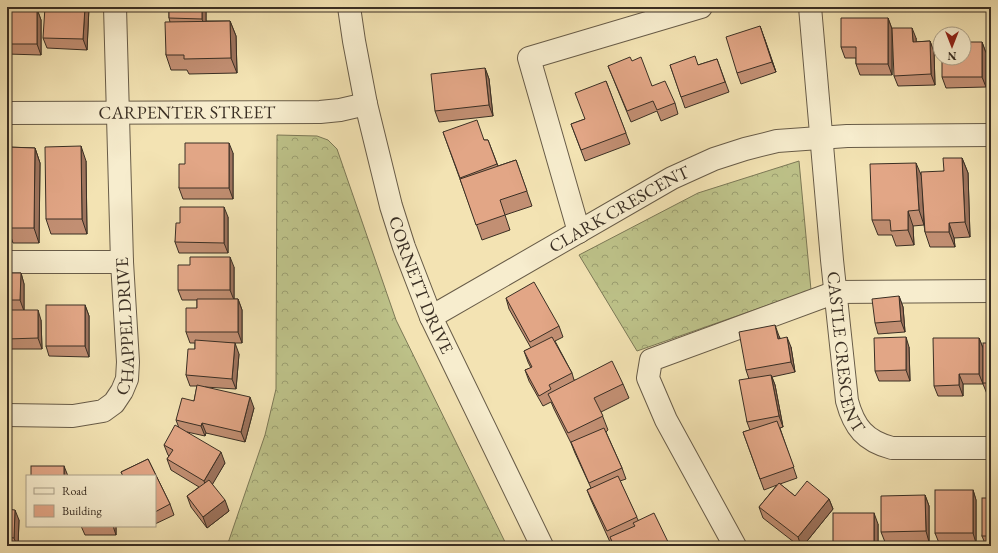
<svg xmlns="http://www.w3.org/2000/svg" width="998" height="553" viewBox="0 0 998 553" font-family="'EB Garamond',serif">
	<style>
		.forest { fill: url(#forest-crowns); stroke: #7c7957 }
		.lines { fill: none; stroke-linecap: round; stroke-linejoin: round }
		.minor-casing { stroke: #685c48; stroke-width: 24 }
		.minor { stroke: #f7edce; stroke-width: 22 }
		.wall { fill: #c28f73; stroke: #3a2f24 }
		.shaded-wall { fill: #9e745e; stroke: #3a2f24 }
		.building { fill: #e2a686; stroke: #3a2f24 }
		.labels { text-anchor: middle; stroke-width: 4; stroke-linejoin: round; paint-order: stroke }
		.street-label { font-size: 18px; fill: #3a2f24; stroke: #f7edce }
	</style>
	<defs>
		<pattern id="forest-crowns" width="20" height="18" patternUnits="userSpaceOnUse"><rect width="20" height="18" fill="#bec38a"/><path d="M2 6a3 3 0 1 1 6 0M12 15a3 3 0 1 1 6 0" fill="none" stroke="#9b9f71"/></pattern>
	</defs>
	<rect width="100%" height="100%" fill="#f3e3b3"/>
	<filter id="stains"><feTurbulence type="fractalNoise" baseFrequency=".005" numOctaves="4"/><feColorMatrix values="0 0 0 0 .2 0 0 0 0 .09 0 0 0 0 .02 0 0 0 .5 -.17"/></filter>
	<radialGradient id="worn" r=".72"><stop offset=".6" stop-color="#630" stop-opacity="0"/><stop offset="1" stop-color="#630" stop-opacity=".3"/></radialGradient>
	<g class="forest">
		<polygon points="277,135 317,136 328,140 337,149 396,320 507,546 227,546 265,435 276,389"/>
		<polygon points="799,161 811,290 637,351 579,255 698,193"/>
	</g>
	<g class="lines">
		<g class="minor-casing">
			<g id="minor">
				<path id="s1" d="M 349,7 L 354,41 L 366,104 L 391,206 L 404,247 L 431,317 L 542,546"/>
				<path id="s2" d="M 810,7 L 832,260 L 847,401 C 854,427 865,441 892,448 L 991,448"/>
				<path id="s3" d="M 7,113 L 320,112 L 340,110 L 366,104"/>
				<polyline points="579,232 529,58 701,7"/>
				<polyline points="7,262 122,262"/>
				<path id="s4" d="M 431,317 L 672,178 L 714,159 L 745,149 L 777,141 L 847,136 L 991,135"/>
				<path id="s5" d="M 7,415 L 73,416 L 103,411 L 114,403 L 122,391 L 127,379 L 128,362 L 122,262 L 115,7"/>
				<polyline points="735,546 666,420 648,378 651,360 836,292 991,291"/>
			</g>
		</g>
		<use href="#minor" class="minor"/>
	</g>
	<g class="wall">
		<polygon points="89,7 87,50 47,48 43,38"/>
		<polygon points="169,7 206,7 206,21 230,21 236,36 237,73 189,74 187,70 171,70 166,55 170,22 169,18"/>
		<polygon points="7,9 37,9 41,20 41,55 7,54"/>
		<polygon points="888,18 892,29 892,75 860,75 856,64 856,58 845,58 841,47"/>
		<polygon points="764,37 776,72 741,84 737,73"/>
		<polygon points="916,38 916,42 930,41 934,52 935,85 898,86 894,76"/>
		<polygon points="982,42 986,53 986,87 946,88 942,77"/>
		<polygon points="717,59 729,92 685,108 670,65 698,65"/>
		<polygon points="632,61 652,86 675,103 678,114 661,121 657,111 631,122 608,66"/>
		<polygon points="485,68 489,79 493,116 439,122 435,111"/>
		<polygon points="606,81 630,144 585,161 571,124 585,119"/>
		<polygon points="443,132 484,140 488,140 498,166 516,160 532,206 505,215 510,230 482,240"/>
		<polygon points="7,147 35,148 40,163 39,243 13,243 8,228 8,198 7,198"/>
		<polygon points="233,153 233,199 183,199 179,188 185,164"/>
		<polygon points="962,158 968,173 970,237 954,238 955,247 930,247 925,232 924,225 913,226 914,245 896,246 892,235 878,235 872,220 922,177 944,171"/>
		<polygon points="86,161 87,234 51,234 46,219"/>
		<polygon points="991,180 991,247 987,237"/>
		<polygon points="228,217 228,253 179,253 175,242 180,223"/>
		<polygon points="234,267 234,299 238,299 242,310 242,343 225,343 239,354 236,389 205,387 254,408 245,442 206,433 205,436 187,432 225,463 212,484 229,511 207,528 191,507 187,496 199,487 171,470 167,459 169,456 168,455 164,445 179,428 176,420 194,401 197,386 190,386 186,375 195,349 195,343 190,343 186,332 197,308 197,300 182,300 178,290"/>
		<polygon points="7,273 21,273 24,284 24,310 41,320 42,349 7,349"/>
		<polygon points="899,296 903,307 905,332 878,334 875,323"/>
		<polygon points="506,298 559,326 563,337 555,341 572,373 574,380 623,384 629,398 601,412 608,430 606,432 622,468 626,479 620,481 638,520 670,546 613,546 612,541 610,542 591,500 587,490 591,488 575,453 571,443 554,409 551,402 543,406 529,381 525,370 531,368 528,362 524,351 531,348 509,309"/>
		<polygon points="85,305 89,316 89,357 49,356 46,346"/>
		<polygon points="779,336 780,338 791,347 795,372 772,377 775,385 783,427 780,428 797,478 780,484 795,496 829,499 833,509 803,546 799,546 763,518 759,507 777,485 764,490 743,432 750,430 747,422 749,379 746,370"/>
		<polygon points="979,338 983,348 991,343 991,394 987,394 983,384 963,384 963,396 938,396 934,386"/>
		<polygon points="909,347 910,381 879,381 875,371"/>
		<polygon points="148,459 170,504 174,515 155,524 155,476 123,476 121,472"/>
		<polygon points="7,462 9,468 9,509 19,520 18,546 7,546"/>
		<polygon points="973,490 976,500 976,543 939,543 935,533"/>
		<polygon points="925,495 929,506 929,542 885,542 881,532"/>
		<polygon points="991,498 991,546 986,546 982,536"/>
		<polygon points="878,524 878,546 834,546 833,544"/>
		<polygon points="81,526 116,526 116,535 85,535"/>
	</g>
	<g class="shaded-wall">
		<polygon points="85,7 89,7 87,50 83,39"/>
		<polygon points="202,7 206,7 206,29 202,19"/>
		<polygon points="37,9 41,20 41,55 37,44"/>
		<polygon points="888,18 892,29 892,75 888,64"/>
		<polygon points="230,21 236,36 237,73 231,58"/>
		<polygon points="760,26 764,37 776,72 772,62"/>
		<polygon points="912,28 916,38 917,53 913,42"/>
		<polygon points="930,41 934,52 935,85 931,74"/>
		<polygon points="982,42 986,53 986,87 982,77"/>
		<polygon points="485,68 489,79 493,116 489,105"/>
		<polygon points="229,143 233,153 233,199 229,188"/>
		<polygon points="81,146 86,161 87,234 82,219"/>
		<polygon points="35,148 40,163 39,243 34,228"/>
		<polygon points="962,158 968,173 970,237 965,222"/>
		<polygon points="916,163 922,177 924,225 919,210"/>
		<polygon points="224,207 228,217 228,253 224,243"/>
		<polygon points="908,211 913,226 914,245 908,230"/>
		<polygon points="949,223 954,238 955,247 949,232"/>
		<polygon points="230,257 234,267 234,300 230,290"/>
		<polygon points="21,273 24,284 24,311 20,300"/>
		<polygon points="899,296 903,307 905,332 901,321"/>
		<polygon points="238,299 242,310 242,343 238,332"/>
		<polygon points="85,305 89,316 89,357 85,346"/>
		<polygon points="38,310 41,320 42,349 38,338"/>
		<polygon points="775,325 779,336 782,349 778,339"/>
		<polygon points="787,337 791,347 795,372 791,362"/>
		<polygon points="906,337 909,347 910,381 906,370"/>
		<polygon points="979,338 983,348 983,384 979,374"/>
		<polygon points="235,343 239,354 236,389 232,379"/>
		<polygon points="959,374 963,384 963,396 959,385"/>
		<polygon points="771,375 775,385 783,427 779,416"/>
		<polygon points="250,397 254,408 245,442 241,432"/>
		<polygon points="202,423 206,433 205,436 201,426"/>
		<polygon points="221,452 225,463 208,492 204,481"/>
		<polygon points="7,462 9,468 9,516 7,512"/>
		<polygon points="64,466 68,476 64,476"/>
		<polygon points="973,490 976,500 976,543 973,533"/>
		<polygon points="925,495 929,506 929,542 926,531"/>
		<polygon points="829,499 833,509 803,546 801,546 798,537"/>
		<polygon points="225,500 229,511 207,528 203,517"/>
		<polygon points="15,510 19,520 18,546 17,546 14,538"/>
		<polygon points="874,513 878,524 878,546 874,546"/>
		<polygon points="113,526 116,526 116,535"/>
	</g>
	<g class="building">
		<polygon points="45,7 85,7 83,39 43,38"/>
		<polygon points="169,7 202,7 202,19 169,18"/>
		<rect x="7" y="9" width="30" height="35"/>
		<polygon points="841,18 888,18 888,64 856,64 856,47 841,47"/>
		<polygon points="230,21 231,58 184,59 184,55 166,55 165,22"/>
		<polygon points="760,26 772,62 737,73 726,37"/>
		<polygon points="892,28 912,28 913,42 930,41 931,74 894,76"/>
		<polygon points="991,37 991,60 990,60"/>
		<polygon points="964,42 982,42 982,77 942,77 942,58 964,58"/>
		<polygon points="695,56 698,65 717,59 725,82 681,97 670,65"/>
		<polygon points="630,57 632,61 641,57 652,86 665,81 675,103 657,110 653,101 627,111 608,66"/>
		<polygon points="485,68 489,105 435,111 431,74"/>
		<polygon points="606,81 626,133 581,150 571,124 585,119 575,93"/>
		<polygon points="477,120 484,140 488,140 497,164 460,178 443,132"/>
		<polygon points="185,143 229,143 229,188 179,188 179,164 185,164"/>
		<polygon points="81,146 82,219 46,219 45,147"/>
		<polygon points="7,147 35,148 34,228 8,228 8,183 7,183"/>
		<polygon points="943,158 962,158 965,222 949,223 949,232 925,232 921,172 944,171"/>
		<polygon points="516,160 527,191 500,200 505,215 476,225 460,179"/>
		<polygon points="916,163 919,210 908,211 908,230 891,231 890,220 872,220 870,164"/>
		<polygon points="988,180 991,180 991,237 987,237"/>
		<polygon points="180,207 224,207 224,243 175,242 176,223 180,223"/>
		<polygon points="190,257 230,257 230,290 178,290 178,265 190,265"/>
		<polygon points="7,273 21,273 20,300 7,300"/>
		<polygon points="534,282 559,326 530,342 506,298"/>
		<polygon points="899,296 901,321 875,323 872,299"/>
		<polygon points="197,299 238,299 238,332 186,332 186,308 197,308"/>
		<rect x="46" y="305" width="39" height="41"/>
		<polygon points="7,310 38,310 38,338 7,339"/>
		<polygon points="775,325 778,339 787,337 791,362 746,370 739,332"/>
		<polygon points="552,337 572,373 549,385 551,389 539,396 525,370 532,367 524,351"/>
		<polygon points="906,337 906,370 875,371 874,338"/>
		<polygon points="933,338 979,338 979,374 959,374 959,385 934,386"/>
		<polygon points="195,340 235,343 232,379 186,375 188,349 195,349"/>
		<rect x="983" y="343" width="8" height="40"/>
		<polygon points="612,361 623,384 594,398 603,416 568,433 548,394"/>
		<polygon points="771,375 779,416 747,422 739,380"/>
		<polygon points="197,385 250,397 241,432 202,423 201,426 176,420 182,398 194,401"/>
		<polygon points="777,421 794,467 760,479 743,432"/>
		<polygon points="175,425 221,452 204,481 167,459 173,450 164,445"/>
		<polygon points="604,428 622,468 589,483 571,442"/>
		<polygon points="148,459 170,504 155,512 155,476 123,476 121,472"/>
		<rect x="31" y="466" width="33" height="10"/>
		<polygon points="618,476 637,517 607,531 587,490"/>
		<polygon points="209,480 225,500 203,517 187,496"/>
		<polygon points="807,481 829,499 798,537 759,507 779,483 795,496"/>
		<rect x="935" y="490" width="38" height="43"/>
		<polygon points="925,495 926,531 881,532 881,496"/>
		<rect x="982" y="498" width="9" height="38"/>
		<polygon points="7,509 15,510 14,538 7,537"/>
		<polygon points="654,513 670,546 614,546 610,537 635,526 633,523"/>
		<rect x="833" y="513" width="41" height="31"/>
	</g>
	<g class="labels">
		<g class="street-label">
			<text dy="6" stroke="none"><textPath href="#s3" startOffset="180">CARPENTER STREET</textPath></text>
			<text dy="6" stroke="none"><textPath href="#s4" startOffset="217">CLARK CRESCENT</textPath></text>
			<text dy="6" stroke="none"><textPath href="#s1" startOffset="288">CORNETT DRIVE</textPath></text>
			<text dy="6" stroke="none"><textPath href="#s5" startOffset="190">CHAPPEL DRIVE</textPath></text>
			<text dy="6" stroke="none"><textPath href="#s2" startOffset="347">CASTLE CRESCENT</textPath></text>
		</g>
	</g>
	<rect width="998" height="553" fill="none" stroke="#f3e3b3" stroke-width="24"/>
	<rect x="8" y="8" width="982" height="537" fill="none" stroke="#3a2f24" stroke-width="2"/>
	<rect x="12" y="12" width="974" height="529" fill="none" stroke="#3a2f24"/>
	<rect x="26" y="475" width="130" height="52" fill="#f7edce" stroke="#aba18a"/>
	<rect x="34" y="488" width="20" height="6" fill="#f7edce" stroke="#aba18a"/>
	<text x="62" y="495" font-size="12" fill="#3a2f24">Road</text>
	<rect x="34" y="505" width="20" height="12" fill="#e2a686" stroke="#aba18a"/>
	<text x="62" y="515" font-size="12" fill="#3a2f24">Building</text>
	<g transform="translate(952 46) rotate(180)"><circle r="19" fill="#f7edce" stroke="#aba18a"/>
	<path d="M0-3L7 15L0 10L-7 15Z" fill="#8f2418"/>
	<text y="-6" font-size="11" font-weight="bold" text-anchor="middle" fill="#3a2f24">N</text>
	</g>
	<rect width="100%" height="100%" filter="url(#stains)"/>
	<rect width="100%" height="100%" fill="url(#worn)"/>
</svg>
